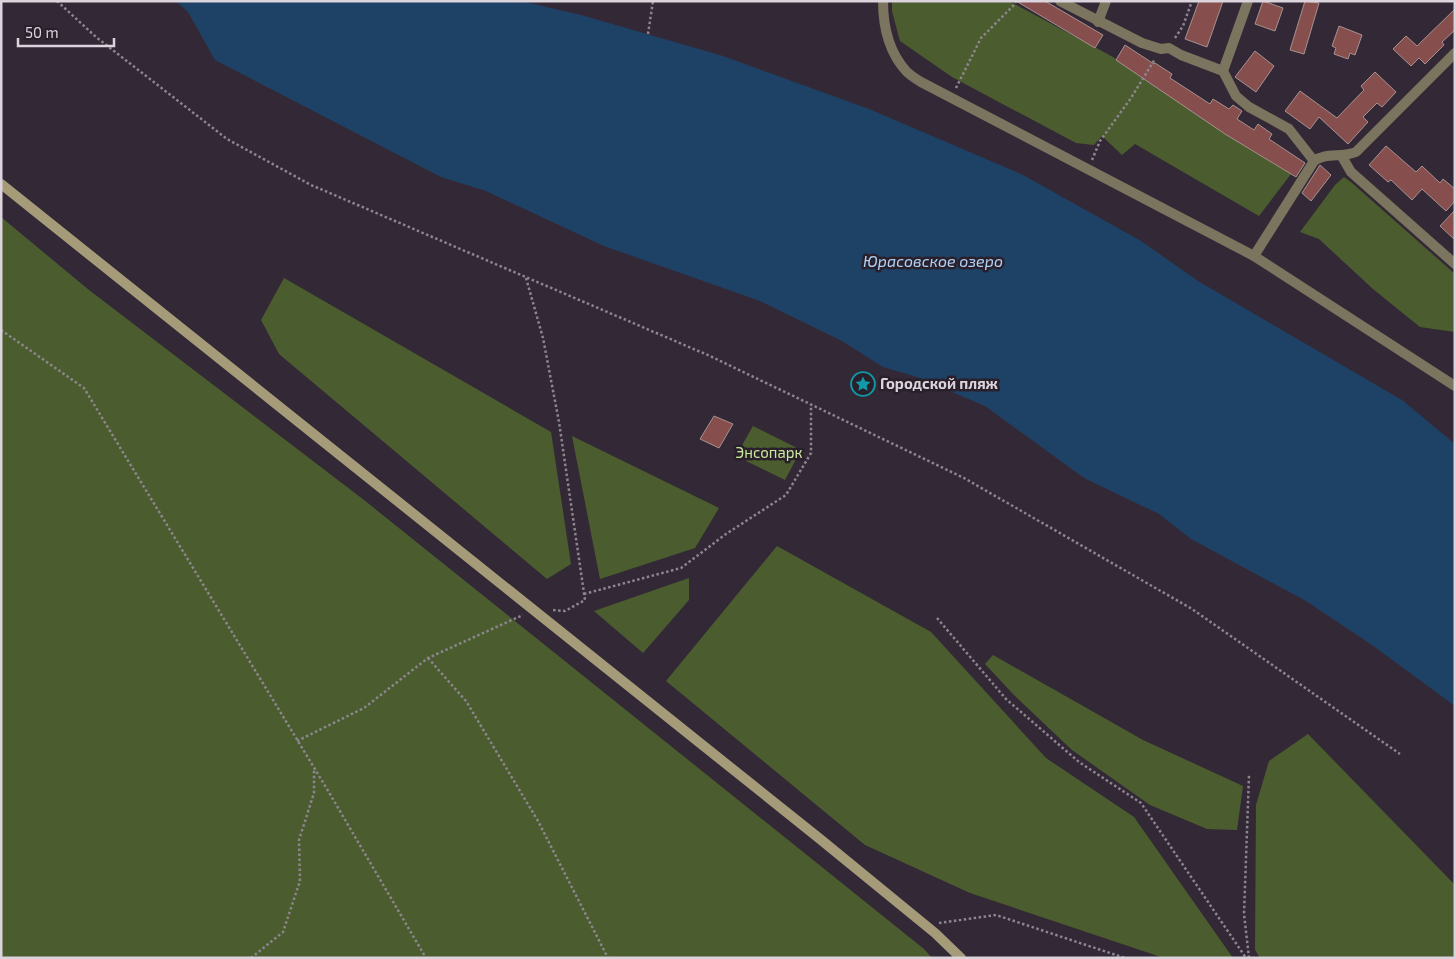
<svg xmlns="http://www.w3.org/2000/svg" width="1456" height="959" viewBox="0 0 1456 959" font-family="'Exo 2',sans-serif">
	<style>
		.green { fill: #4b5d2e }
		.water { fill: #1e4266 }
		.building { fill: #864f4e; stroke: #a79190 }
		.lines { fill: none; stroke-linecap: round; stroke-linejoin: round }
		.path { stroke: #8d858f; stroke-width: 2.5; stroke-dasharray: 2.5 2.5; stroke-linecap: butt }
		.street { stroke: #7b745e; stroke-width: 10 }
		.secondary { stroke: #a69b78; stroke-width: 10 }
		.labels { text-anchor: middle; stroke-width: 5; stroke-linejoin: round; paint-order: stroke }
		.poi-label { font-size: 15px; font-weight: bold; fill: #dbd4dd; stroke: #29202c; text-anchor: start }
		.park-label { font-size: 15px; fill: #c8e79b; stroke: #29202c }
		.water-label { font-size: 16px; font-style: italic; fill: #afd1f5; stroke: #29202c }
	</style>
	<rect width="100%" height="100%" fill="#332936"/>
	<g class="green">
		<polygon points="892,1 1009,1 1113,57 1225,134 1291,174 1259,216 1135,144 1122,155 1102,136 1094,145 1076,143 952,77 900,41 892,11"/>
		<polygon points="1344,177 1352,183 1455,274 1455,332 1420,327 1373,289 1319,239 1300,232 1335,185"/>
		<polygon points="1,217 89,290 364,500 924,949 932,958 1,958"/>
		<polygon points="284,278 551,432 571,564 547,579 279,354 261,320"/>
		<polygon points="753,426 801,450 785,480 736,456"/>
		<polygon points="572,436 719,508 695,548 600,579"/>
		<polygon points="777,546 931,632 1046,758 1134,817 1233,958 1164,958 970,893 865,845 666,681"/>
		<polygon points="689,578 689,600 643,653 594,611"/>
		<polygon points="993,655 1143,740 1243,786 1237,830 1207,829 1150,805 1072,750 1014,695 985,664"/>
		<polygon points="1308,734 1455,885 1455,958 1260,958 1255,950 1256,805 1269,761"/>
	</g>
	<polygon class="water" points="176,1 521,1 581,15 723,56 869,109 1023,175 1141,241 1198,281 1402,400 1455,444 1455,706 1372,645 1306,601 1191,539 1159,514 1084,478 985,406 917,377 883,367 842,341 760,301 604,246 486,191 441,177 215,60 188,12"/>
	<g class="building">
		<polygon points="1016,1 1045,1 1103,35 1095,48"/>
		<polygon points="1199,1 1223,1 1207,47 1185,39"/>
		<polygon points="1263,1 1283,8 1275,31 1255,24"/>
		<polygon points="1305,1 1319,3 1304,54 1290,50"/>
		<polygon points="1455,9 1455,30 1442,42 1444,45 1425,64 1419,58 1411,66 1393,49 1406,36 1417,46"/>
		<polygon points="1339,26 1362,35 1355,55 1350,53 1348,59 1334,54 1336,48 1332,46"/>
		<polygon points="1125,45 1154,64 1155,63 1172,74 1170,78 1210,104 1213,99 1229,109 1233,105 1242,111 1237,119 1254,130 1258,124 1272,134 1269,139 1305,163 1296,177 1225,134 1116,60"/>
		<polygon points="1255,51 1274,66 1256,92 1235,77"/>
		<polygon points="1375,72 1396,92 1382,107 1377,103 1363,117 1368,122 1348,144 1319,117 1310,129 1285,111 1300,91 1337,118 1364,90 1361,86"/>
		<polygon points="1386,146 1416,172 1422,166 1440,183 1443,179 1455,189 1455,201 1446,211 1422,189 1412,200 1391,180 1388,182 1369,165"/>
		<polygon points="1320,165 1331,175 1311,201 1302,193"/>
		<polygon points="1455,210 1455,240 1440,226"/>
		<polygon points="714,416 733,424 719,448 700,439"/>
	</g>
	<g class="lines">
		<g class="path">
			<polyline points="57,1 96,37 227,139 311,185 710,356 964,478 1192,609 1400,754"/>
			<polyline points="648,34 653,1"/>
			<polyline points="1175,38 1183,26 1192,1"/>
			<polyline points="956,88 981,38 1014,5 1016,1"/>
			<polyline points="1092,160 1100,141 1131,98 1155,59"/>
			<polyline points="526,278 543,338 559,422 585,600 565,611 552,610"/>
			<polyline points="1,330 84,388 327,789 426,958"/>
			<polyline points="584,594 681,568 726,534 786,495 811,453 811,405"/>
			<polyline points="937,618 1006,699 1079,762 1141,803 1246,958"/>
			<polyline points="428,658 466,701 538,821 608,958"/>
			<polyline points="297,741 364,708 428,658 523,615"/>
			<polyline points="939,923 996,915 1125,958"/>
			<polyline points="251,958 283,932 300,881 299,840 314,793 314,769"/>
			<polyline points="1249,958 1244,914 1249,775"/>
		</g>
		<g class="street">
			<path d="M 883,1 C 883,26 889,52 906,71 C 910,75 916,79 921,82 L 1254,256 L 1455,386"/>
			<polyline points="1060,1 1142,43 1161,49 1169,48 1181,55 1223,71 1236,96 1249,107 1289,129 1314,161"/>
			<polyline points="1098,22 1106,1"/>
			<polyline points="1223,71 1248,1"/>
			<polyline points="1341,155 1351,172 1455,264"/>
			<path d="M 1254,256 L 1314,161 C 1326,152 1342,158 1356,152 L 1455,53"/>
		</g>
		<polyline class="secondary" points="1,184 820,839 935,933 961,958"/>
	</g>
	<defs>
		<g id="sight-ring" transform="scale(1.25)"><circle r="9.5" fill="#29202c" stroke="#0f9aa8" stroke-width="1.5"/><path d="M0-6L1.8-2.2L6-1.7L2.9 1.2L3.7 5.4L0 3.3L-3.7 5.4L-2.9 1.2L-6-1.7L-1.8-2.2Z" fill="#0f9aa8"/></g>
	</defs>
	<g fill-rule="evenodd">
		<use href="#sight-ring" x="863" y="384"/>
	</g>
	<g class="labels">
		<g class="poi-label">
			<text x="880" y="389">Городской пляж</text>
		</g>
		<g class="park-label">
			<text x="769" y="458">Энсопарк</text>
		</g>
		<g class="water-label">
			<text x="933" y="267">Юрасовское озеро</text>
		</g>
	</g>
	<rect width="1456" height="959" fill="none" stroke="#dbd4dd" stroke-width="5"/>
	<path d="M18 38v8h96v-8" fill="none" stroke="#dbd4dd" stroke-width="2.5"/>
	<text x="25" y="38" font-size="15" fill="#dbd4dd" stroke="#29202c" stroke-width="4" paint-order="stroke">50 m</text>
</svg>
